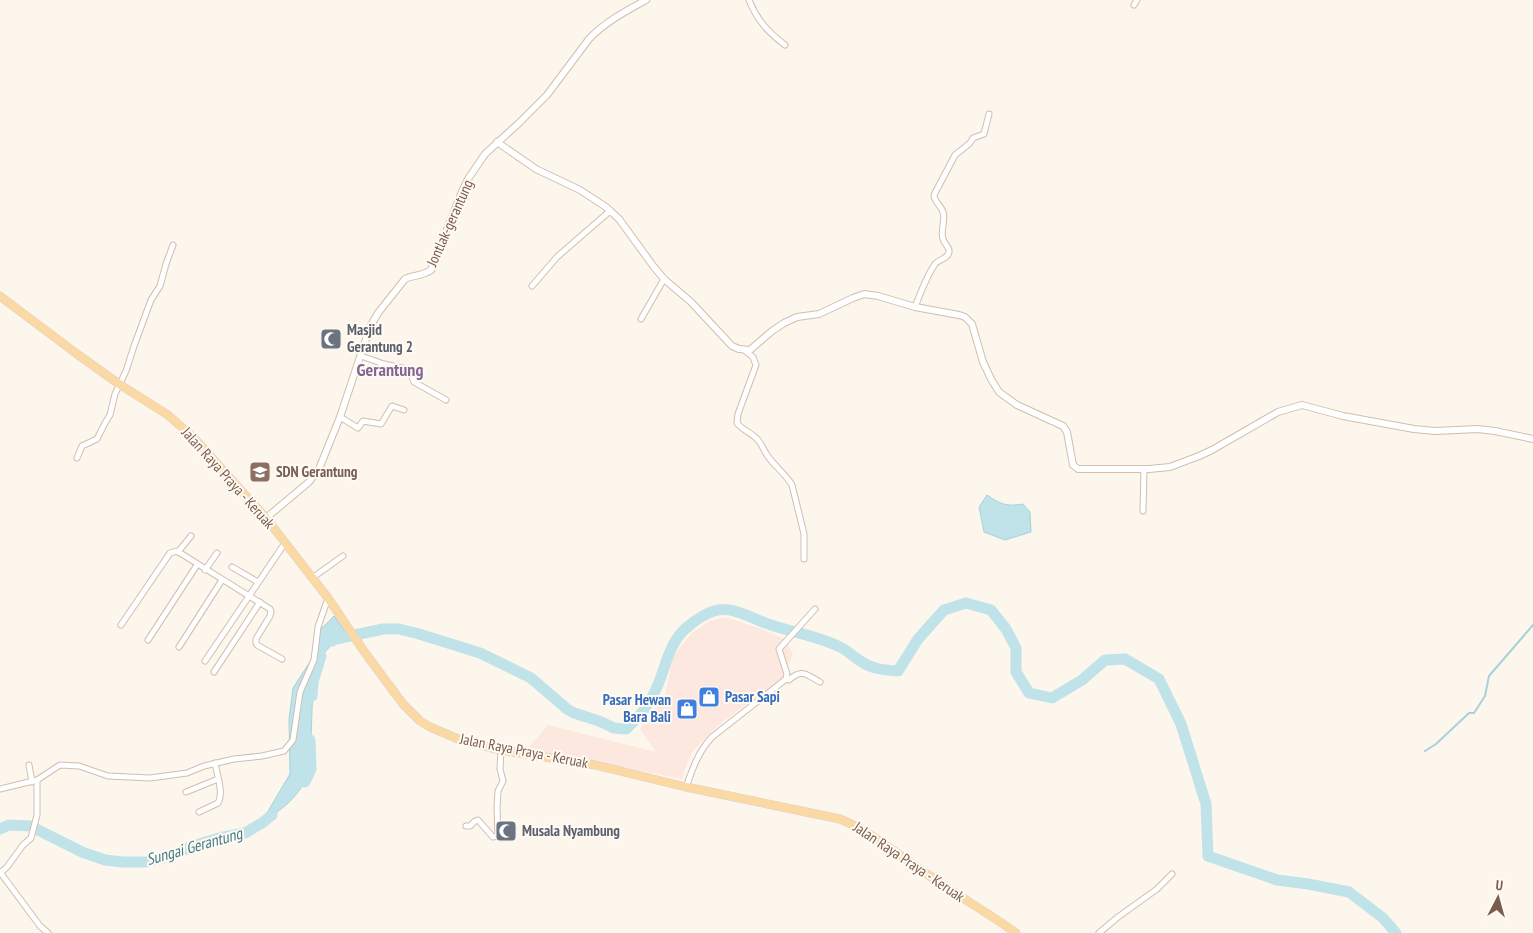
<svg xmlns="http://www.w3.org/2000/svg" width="1533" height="933" viewBox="0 0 1533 933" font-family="'PT Sans Narrow',sans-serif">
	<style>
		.commercial { fill: #fde8e0 }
		.water { fill: #bfe3e8; stroke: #a5d3da }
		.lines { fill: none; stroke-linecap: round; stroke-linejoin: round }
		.stream { stroke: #a5d3da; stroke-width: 2 }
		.river { stroke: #bfe3e8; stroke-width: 11 }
		.minor-casing { stroke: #d1beb0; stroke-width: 7 }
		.tertiary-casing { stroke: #d1beb0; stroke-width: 8 }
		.primary-casing { stroke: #dad1cd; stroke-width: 9 }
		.minor { stroke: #fff; stroke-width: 5 }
		.tertiary { stroke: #fff; stroke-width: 6 }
		.primary { stroke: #fbd9a5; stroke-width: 8 }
		.labels { text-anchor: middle; stroke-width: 4; stroke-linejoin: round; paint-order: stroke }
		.street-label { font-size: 15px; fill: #7a5c4d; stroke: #fffaf3 }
		.worship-label { font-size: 15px; font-weight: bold; fill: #5b616d; stroke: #fffaf3; text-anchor: start }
		.education-label { font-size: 15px; font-weight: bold; fill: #785e54; stroke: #fffaf3; text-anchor: start }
		.shop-label { font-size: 15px; font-weight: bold; fill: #366cbe; stroke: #fffaf3; text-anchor: start }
		.water-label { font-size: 16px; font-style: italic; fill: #437c86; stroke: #fffaf3 }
		.quarter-label { font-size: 18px; font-weight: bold; fill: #846695; stroke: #fffaf3 }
	</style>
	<rect width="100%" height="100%" fill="#fdf6ec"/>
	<polygon class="commercial" points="725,617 756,627 785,639 793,654 784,676 725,720 713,730 693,751 687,763 682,779 527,749 548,725 656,752 640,729 665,696 673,656 693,632 710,621"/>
	<g class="water">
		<path d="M 987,495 C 1000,504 1007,507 1023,504 L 1030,512 L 1031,532 L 1005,540 L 984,532 L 979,507 Z"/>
		<path d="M 334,616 L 348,636 C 325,645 319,658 313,681 L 310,771 C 299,797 284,808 261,823 L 290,774 L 289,719 L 293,688 L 317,651 L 317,633 Z"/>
	</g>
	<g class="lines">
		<polyline class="stream" points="1425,751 1436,744 1469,713 1474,713 1485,696 1489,676 1533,625"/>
		<g class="river">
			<path d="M 332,641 L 336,639 L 383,629 L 399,629 L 419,634 L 480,653 L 531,678 L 567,709 L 574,713 L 599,721 L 614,728 L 626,729 C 640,717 650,704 657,687 C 666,667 668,645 685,629 C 693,622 703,614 714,611 C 733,605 754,620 771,625 C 795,633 818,636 840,647 C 847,650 852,656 859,660 C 871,669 883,670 898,671 L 918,639 L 944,610 L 966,603 L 991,610 L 1006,629 L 1016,648 L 1016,672 L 1029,693 L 1052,698 L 1082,680 L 1105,660 L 1125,659 L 1159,679 L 1181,724 L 1206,804 L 1208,856 L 1277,880 L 1308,884 L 1349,892 L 1383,918 L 1396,933"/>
			<polyline points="312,696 313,682 321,656"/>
			<polyline points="305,782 311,769 310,740"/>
			<polyline points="0,829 9,825 30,826 82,852 105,860 123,862 146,862 170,856 193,846 219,838 245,833 262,823 272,815"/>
		</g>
		<g class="minor-casing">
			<g id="minor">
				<path d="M 749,0 C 757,20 768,32 785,45"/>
				<polyline points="1134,5 1137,0"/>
				<polyline points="532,286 557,257 610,211"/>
				<path d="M 915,307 C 921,292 926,277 935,264 C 939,259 948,259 949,252 C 950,247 944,244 943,239 C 940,230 946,220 943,212 C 941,205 934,202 934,195 L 955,155 L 970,143 L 973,138 L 984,134 L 989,114"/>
				<polyline points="641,319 664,279"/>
				<path d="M 744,350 L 753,357 L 756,365 L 738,414 L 737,423 C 742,430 750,432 756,438 C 761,442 763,449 767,455 C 774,466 786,474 792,485 L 804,534 L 804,559"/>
				<polyline points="361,356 384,364 406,369 410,372 414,382 446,400"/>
				<polyline points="340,417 358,428 363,421 381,424 392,406 404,410"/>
				<polyline points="77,458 82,446 97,439 105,423 110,415 115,394 126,371 134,346 151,300 160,286 166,264 173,245"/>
				<polyline points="1143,511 1144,469"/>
				<polyline points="178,552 191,536"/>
				<polyline points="232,567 258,582"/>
				<polyline points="205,570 217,553"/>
				<polyline points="312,578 343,556"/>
				<polyline points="121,625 170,553 177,551 270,609 271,611 270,616 256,639 256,643 257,645 282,659"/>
				<polyline points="148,640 197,565"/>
				<polyline points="179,647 222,580"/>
				<polyline points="205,661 285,543"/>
				<polyline points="214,672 260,602"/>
				<path d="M 786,679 L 789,680 C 802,668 807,675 820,682"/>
				<polyline points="29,765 32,782"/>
				<path d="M 686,787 C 693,768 698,752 712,737 L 786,679 L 787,674 L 779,649 L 815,609"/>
				<polyline points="0,789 37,780"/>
				<polyline points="186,792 218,779"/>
				<path d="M 199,812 L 218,803 C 224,793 217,775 215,763"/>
				<polyline points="466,826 470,826 475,821 478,820 493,837 498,836 497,808 498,791 503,781 500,769 501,750"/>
				<polyline points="0,872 40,926 48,933"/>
				<polyline points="0,873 7,867 23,845 31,838 37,815 37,780 60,765 79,766 108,776 150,778 187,773 204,766 234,759 262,756 284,751 293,740 300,692 314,660 318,627 328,598"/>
				<polyline points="1099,933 1118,917 1157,889 1172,874"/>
			</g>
		</g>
		<g class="tertiary-casing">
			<g id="tertiary">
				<polyline points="497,142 536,169 580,190 606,207 619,219 654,267 664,279 691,302 732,346 739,349 750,350 772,331 784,323 797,317 819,314 853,298 864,294 878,296 915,307 959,315 965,317 972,324 983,362 991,379 999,392 1017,405 1063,426 1067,432 1073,465 1078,469 1149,469 1170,467 1199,456 1212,450 1278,412 1302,405 1343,416 1414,429 1435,431 1478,429 1495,431 1533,439"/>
				<path d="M 266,518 L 309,482 L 319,469 L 340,417 L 370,327 L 378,313 L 405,279 C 413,275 423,276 431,270 L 461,194 L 468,179 L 485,154 L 519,123 L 547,95 L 589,39 C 605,22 626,11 646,0"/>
			</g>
		</g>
		<g class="primary-casing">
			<path id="primary" d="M 0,296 L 77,354 L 119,384 L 168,415 L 194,438 L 266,518 L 328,598 L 363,650 L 403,704 L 420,721 L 430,727 L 463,741 L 501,750 L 595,765 L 686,787 L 840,819 C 872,832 898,855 927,874 C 956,895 987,912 1016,933"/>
		</g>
		<use href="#minor" class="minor"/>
		<use href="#tertiary" class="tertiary"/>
		<use href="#primary" class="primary"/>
	</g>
	<defs>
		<g id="mosque-square" transform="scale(1.125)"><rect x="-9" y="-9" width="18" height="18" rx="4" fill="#6b7280" stroke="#fffaf3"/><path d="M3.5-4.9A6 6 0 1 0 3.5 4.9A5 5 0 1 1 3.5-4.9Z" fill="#fff"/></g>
		<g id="school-square" transform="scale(1.125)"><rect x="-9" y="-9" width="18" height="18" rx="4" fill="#8d6e63" stroke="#fffaf3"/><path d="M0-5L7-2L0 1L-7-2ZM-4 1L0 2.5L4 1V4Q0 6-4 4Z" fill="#fff"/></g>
		<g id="shop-square" transform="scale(1.125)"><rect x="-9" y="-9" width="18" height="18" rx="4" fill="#3f7fe0" stroke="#fffaf3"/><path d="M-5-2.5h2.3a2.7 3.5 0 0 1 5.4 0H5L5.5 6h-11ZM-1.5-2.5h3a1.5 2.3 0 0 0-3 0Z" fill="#fff"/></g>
	</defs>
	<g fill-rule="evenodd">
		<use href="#mosque-square" x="331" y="339"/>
		<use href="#school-square" x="260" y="472"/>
		<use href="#shop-square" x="709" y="697"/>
		<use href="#shop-square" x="687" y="709"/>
		<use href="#mosque-square" x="506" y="831"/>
	</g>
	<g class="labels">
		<g class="street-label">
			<text transform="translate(450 223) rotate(-66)" y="5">Jontlak-gerantung</text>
			<text transform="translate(228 478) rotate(48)" y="5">Jalan Raya Praya - Keruak</text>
			<text transform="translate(524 751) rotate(11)" y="5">Jalan Raya Praya - Keruak</text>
			<text transform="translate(909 862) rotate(34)" y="5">Jalan Raya Praya - Keruak</text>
		</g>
		<g class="worship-label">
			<text x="347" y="335">Masjid<tspan x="347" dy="17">Gerantung 2</tspan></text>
			<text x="522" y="836">Musala Nyambung</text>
		</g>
		<g class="education-label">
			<text x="276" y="477">SDN Gerantung</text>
		</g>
		<g class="shop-label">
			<text x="725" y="702">Pasar Sapi</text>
			<text x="671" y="705" text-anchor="end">Pasar Hewan<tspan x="671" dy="17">Bara Bali</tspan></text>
		</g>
		<g class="water-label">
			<text transform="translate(194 846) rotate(-16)" y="6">Sungai Gerantung</text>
		</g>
		<g class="quarter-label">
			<text x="390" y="376">Gerantung</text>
		</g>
	</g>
	<g transform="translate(1498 898) rotate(6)" stroke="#fffaf3" stroke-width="4" paint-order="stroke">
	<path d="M0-4L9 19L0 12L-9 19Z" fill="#7a5c4d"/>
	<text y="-8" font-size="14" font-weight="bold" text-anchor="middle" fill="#7a5c4d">U</text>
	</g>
</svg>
